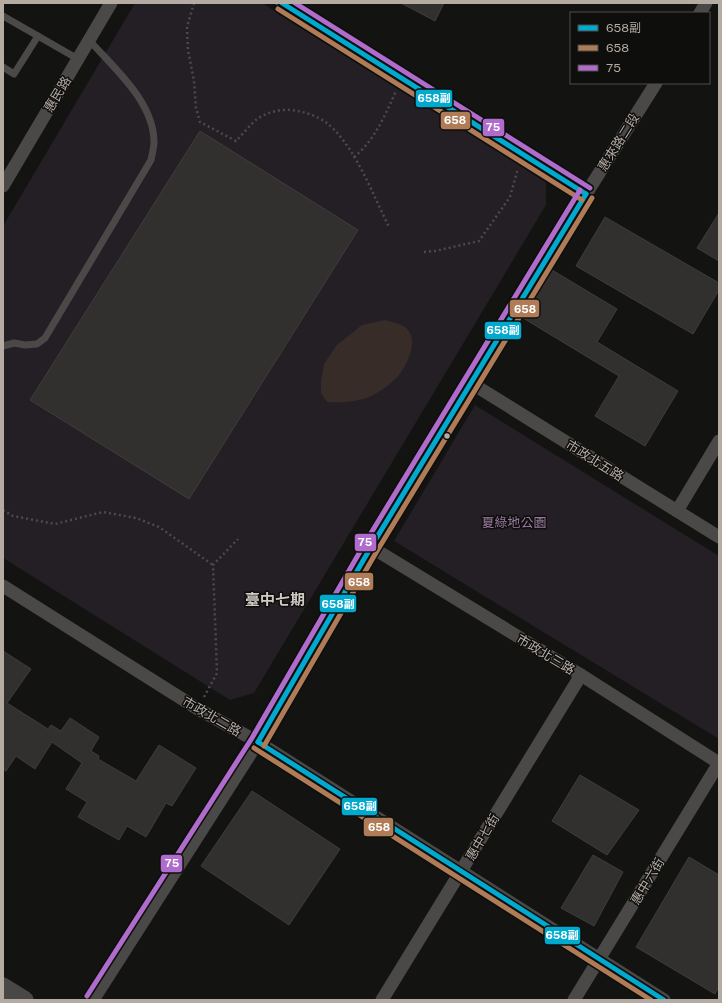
<svg xmlns="http://www.w3.org/2000/svg" width="722" height="1003" viewBox="0 0 722 1003" font-family="'Public Sans','Noto Sans TC',sans-serif">
	<style>
		.green { fill: #241e25 }
		.water { fill: #382c29 }
		.building { fill: #31302f; stroke: #3f3d3b }
		.lines { fill: none; stroke-linecap: round; stroke-linejoin: round }
		.path { stroke: #4d4a48; stroke-width: 2.5; stroke-dasharray: 2 3; stroke-linecap: butt }
		.lane { stroke: #4b4947; stroke-width: 7 }
		.street { stroke: #4b4947; stroke-width: 13 }
		.secondary { stroke: #494846; stroke-width: 19 }
		.bus-1-casing { stroke: #0e0e0d; stroke-width: 8 }
		.bus-2-casing { stroke: #0e0e0d; stroke-width: 8 }
		.bus-3-casing { stroke: #0e0e0d; stroke-width: 8 }
		.bus-1 { stroke: #00a9ce; stroke-width: 5 }
		.bus-2 { stroke: #b07c57; stroke-width: 5 }
		.bus-3 { stroke: #b06ccc; stroke-width: 5 }
		.bus-dot { fill: #b4aba3; stroke: #0e0e0d; stroke-width: 1.5 }
		.labels { text-anchor: middle; stroke-width: 3; stroke-linejoin: round; paint-order: stroke }
		.street-label { font-size: 13px; fill: #b4aba3; stroke: #0e0e0d }
		.park-label { font-size: 13px; fill: #99799f; stroke: #0e0e0d }
		.quarter-label { font-size: 15px; font-weight: bold; fill: #d0cac4; stroke: #0e0e0d }
		.line-badge { stroke: #0e0e0d; stroke-width: 1.5 }
		.badge-label { font-size: 11px; text-anchor: middle; font-weight: bold; fill: #fff }
	</style>
	<rect width="100%" height="100%" fill="#131312"/>
	<g class="green">
		<polygon points="135,3 262,3 546,182 546,205 254,693 230,700 3,558 3,226"/>
		<polygon points="475,405 719,556 719,739 394,541"/>
	</g>
	<path class="water" d="M 385,320 C 392,322 399,323 405,327 C 420,339 408,363 399,375 C 393,382 384,389 375,394 C 361,402 343,403 327,402 L 321,393 L 321,381 L 324,364 L 337,345 L 362,325 Z"/>
	<g class="building">
		<polygon points="401,3 444,3 435,21"/>
		<polygon points="200,131 358,230 189,499 30,400"/>
		<polygon points="719,213 719,261 697,248"/>
		<polygon points="605,217 719,283 719,290 693,334 576,266"/>
		<polygon points="552,270 617,309 597,342 678,391 645,446 595,416 619,376 523,318"/>
		<polygon points="3,651 31,669 7,703 48,729 51,725 61,731 70,718 99,737 91,751 99,756 98,759 136,781 159,745 196,768 172,806 166,803 146,837 127,826 119,840 78,817 87,802 66,789 82,763 52,742 35,769 16,756 6,771 3,769"/>
		<polygon points="580,775 639,810 607,855 552,821"/>
		<polygon points="252,791 340,849 289,925 201,866"/>
		<polygon points="593,855 623,872 594,926 561,908"/>
		<polygon points="689,857 719,875 719,987 715,994 636,947"/>
	</g>
	<g class="lines">
		<g class="path">
			<path d="M 194,3 L 187,27 L 188,50 L 194,81 L 196,108 L 200,122 L 236,141 C 243,134 250,125 257,119 C 269,111 284,108 298,111 C 307,113 316,116 324,121 C 353,141 373,195 389,227"/>
			<path d="M 354,157 C 375,140 385,115 396,91"/>
			<polyline points="424,252 435,251 479,241 510,197 518,168"/>
			<polyline points="3,510 13,516 55,524 103,512 136,518 159,527 213,565"/>
			<polyline points="204,697 217,673 213,565 238,539"/>
		</g>
		<g class="lane">
			<polyline points="3,16 78,59"/>
			<polyline points="3,67 14,74 38,36"/>
			<path d="M 3,346 L 14,343 L 25,345 L 37,344 L 45,338 L 151,160 C 152,154 154,148 154,142 C 154,102 114,68 89,40"/>
		</g>
		<g class="street">
			<polyline points="282,3 586,194"/>
			<polyline points="700,13 706,3"/>
			<polyline points="3,186 111,3"/>
			<polyline points="471,383 719,537"/>
			<polyline points="677,511 719,441"/>
			<polyline points="371,547 581,675 719,763"/>
			<polyline points="3,586 198,709 258,742 664,1000"/>
			<polyline points="93,1000 258,742 371,547 586,194 656,83"/>
			<polyline points="382,1000 581,675"/>
			<polyline points="574,1000 719,763"/>
		</g>
		<polyline class="secondary" points="3,987 24,1000"/>
		<g class="bus-1-casing">
			<g id="bus-1">
				<polyline points="282,3 586,194"/>
				<polyline points="258,742 371,547 586,194"/>
				<polyline points="258,742 664,1000"/>
			</g>
		</g>
		<g class="bus-2-casing">
			<g id="bus-2">
				<polyline points="278,9 582,200"/>
				<polyline points="264,746 377,551 592,198"/>
				<polyline points="254,748 651,1000"/>
			</g>
		</g>
		<g class="bus-3-casing">
			<g id="bus-3">
				<polyline points="295,3 590,188"/>
				<polyline points="87,996 252,738 365,543 580,190"/>
			</g>
		</g>
		<use href="#bus-1" class="bus-1"/>
		<use href="#bus-2" class="bus-2"/>
		<use href="#bus-3" class="bus-3"/>
	</g>
	<circle class="bus-dot" cx="447" cy="436" r="3.5"/>
	<g class="labels">
		<g class="street-label">
			<text transform="translate(57 94) rotate(-59)" y="5">惠民路</text>
			<text transform="translate(618 142) rotate(-58)" y="5">惠來路二段</text>
			<text transform="translate(595 460) rotate(32)" y="5">市政北五路</text>
			<text transform="translate(546 654) rotate(31)" y="5">市政北三路</text>
			<text transform="translate(212 716) rotate(30)" y="5">市政北二路</text>
			<text transform="translate(482 837) rotate(-59)" y="5">惠中七街</text>
			<text transform="translate(647 881) rotate(-59)" y="5">惠中六街</text>
		</g>
		<g class="park-label">
			<text x="514" y="527">夏綠地公園</text>
		</g>
		<g class="quarter-label">
			<text x="275" y="605">臺中七期</text>
		</g>
	</g>
	<g class="line-badge">
		<rect x="415" y="89" width="38" height="19" rx="4" fill="#00a9ce"/>
		<rect x="440" y="111" width="31" height="19" rx="4" fill="#b07c57"/>
		<rect x="482" y="118" width="23" height="19" rx="4" fill="#b06ccc"/>
		<rect x="509" y="299" width="31" height="19" rx="4" fill="#b07c57"/>
		<rect x="484" y="321" width="38" height="19" rx="4" fill="#00a9ce"/>
		<rect x="354" y="533" width="23" height="19" rx="4" fill="#b06ccc"/>
		<rect x="344" y="572" width="30" height="19" rx="4" fill="#b07c57"/>
		<rect x="319" y="594" width="38" height="19" rx="4" fill="#00a9ce"/>
		<rect x="341" y="797" width="37" height="19" rx="4" fill="#00a9ce"/>
		<rect x="363" y="817" width="31" height="20" rx="4" fill="#b07c57"/>
		<rect x="160" y="854" width="23" height="19" rx="4" fill="#b06ccc"/>
		<rect x="544" y="926" width="37" height="19" rx="4" fill="#00a9ce"/>
	</g>
	<g class="badge-label">
		<text x="434" y="102">658副</text>
		<text x="455" y="124">658</text>
		<text x="493" y="131">75</text>
		<text x="525" y="313">658</text>
		<text x="503" y="334">658副</text>
		<text x="365" y="546">75</text>
		<text x="359" y="586">658</text>
		<text x="338" y="608">658副</text>
		<text x="360" y="810">658副</text>
		<text x="379" y="831">658</text>
		<text x="172" y="867">75</text>
		<text x="562" y="939">658副</text>
	</g>
	<rect width="722" height="1003" fill="none" stroke="#b4aba3" stroke-width="8"/>
	<rect x="570" y="12" width="140" height="72" fill="#0e0e0d" stroke="#504d49"/>
	<rect x="578" y="25" width="20" height="6" fill="#00a9ce" stroke="#504d49"/>
	<text x="606" y="32" font-size="12" fill="#b4aba3">658副</text>
	<rect x="578" y="45" width="20" height="6" fill="#b07c57" stroke="#504d49"/>
	<text x="606" y="52" font-size="12" fill="#b4aba3">658</text>
	<rect x="578" y="65" width="20" height="6" fill="#b06ccc" stroke="#504d49"/>
	<text x="606" y="72" font-size="12" fill="#b4aba3">75</text>
</svg>
